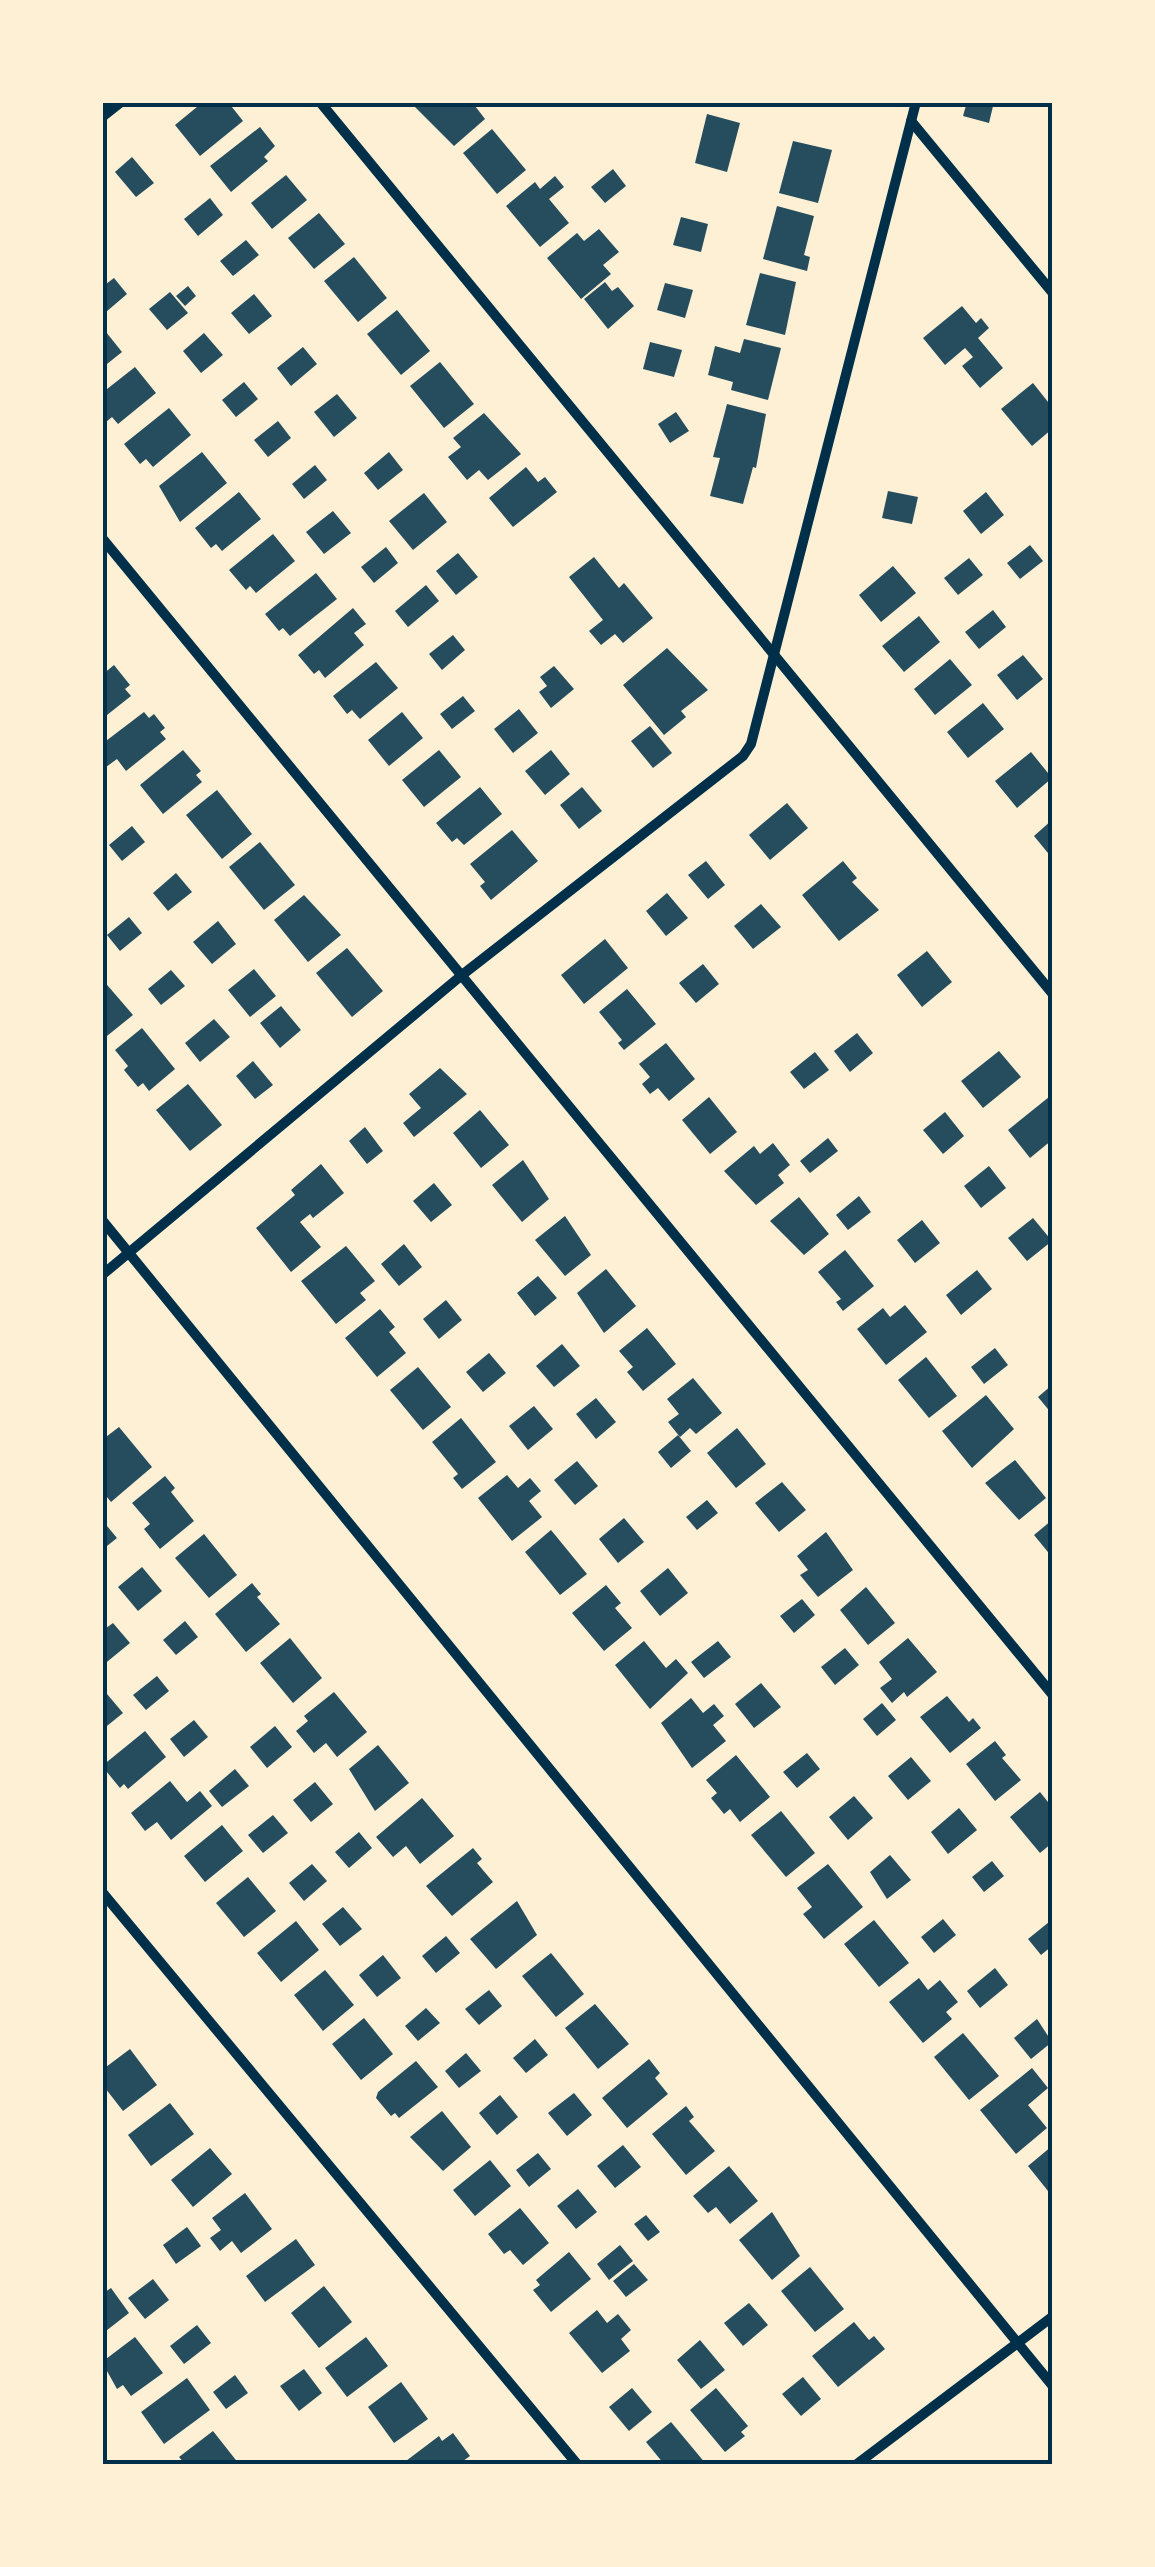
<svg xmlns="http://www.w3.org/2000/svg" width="1155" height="2567" viewBox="0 0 1155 2567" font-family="'Work Sans',sans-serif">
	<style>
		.building { fill: #264d5e }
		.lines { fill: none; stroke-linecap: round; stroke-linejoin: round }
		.minor { stroke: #003049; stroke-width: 10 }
		.neatline { fill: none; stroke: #003049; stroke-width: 4 }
	</style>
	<rect width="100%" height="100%" fill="#fdf0d5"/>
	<g class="building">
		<polygon points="203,102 228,102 243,121 200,156 175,125"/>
		<polygon points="410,102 472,102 485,119 454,146"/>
		<polygon points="967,102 994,102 989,123 963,116"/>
		<polygon points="707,114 740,123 727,172 695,163"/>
		<polygon points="260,127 275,146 264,157 268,161 231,192 210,166"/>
		<polygon points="492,129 526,170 497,194 463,153"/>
		<polygon points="793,141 832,150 818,203 779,193"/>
		<polygon points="132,157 154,183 136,197 115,172"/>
		<polygon points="613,169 626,186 605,203 591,187"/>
		<polygon points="286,175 307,200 272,229 251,203"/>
		<polygon points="555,176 564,187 549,199 569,223 540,247 506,206 535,182 540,189"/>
		<polygon points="210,198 223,215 198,236 184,219"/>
		<polygon points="777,206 814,216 804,255 810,257 807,271 763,259"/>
		<polygon points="319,213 345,244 314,269 288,238"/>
		<polygon points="681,217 708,224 701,252 673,245"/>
		<polygon points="599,229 619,252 603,265 611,274 581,299 547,258 577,233 584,241"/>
		<polygon points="246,240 259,255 233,276 220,261"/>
		<polygon points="354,257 387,298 358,322 324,281"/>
		<polygon points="760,273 796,282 785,335 746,325"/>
		<polygon points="114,278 127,294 106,312 102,287"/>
		<polygon points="605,282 612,291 618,287 634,306 608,329 584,299"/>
		<polygon points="665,283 693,290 685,318 657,310"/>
		<polygon points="188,286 196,296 185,306 176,296"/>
		<polygon points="170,292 188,313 167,330 149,309"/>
		<polygon points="254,294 272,316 249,334 231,313"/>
		<polygon points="962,306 976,323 981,318 989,328 978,338 1003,368 980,388 962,366 973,357 965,348 945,365 923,338"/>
		<polygon points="397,310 430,351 401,375 367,334"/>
		<polygon points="102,327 122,352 102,368"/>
		<polygon points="204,333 223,355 201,373 183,351"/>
		<polygon points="744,339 781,348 768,400 731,390 733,382 708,375 715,346 740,353"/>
		<polygon points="650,342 682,350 674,377 643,369"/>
		<polygon points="303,347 317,364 291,386 277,368"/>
		<polygon points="440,362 474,404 444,428 410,386"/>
		<polygon points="135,367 156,393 118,424 112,417 106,422 102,393"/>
		<polygon points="244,382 258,399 236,417 222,400"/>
		<polygon points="1033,383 1052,407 1052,429 1032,446 1001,409"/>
		<polygon points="337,394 357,418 334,437 314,412"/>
		<polygon points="727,404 766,414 756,468 753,467 743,504 710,496 720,458 713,457"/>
		<polygon points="169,408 191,435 153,467 146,459 140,464 124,444"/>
		<polygon points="676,412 689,431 670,443 658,424"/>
		<polygon points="484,413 521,454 488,480 479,470 467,480 448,457 461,447 453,438"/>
		<polygon points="278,421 291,438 268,457 254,440"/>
		<polygon points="202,452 227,483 180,522 159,486"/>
		<polygon points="389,452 403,470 378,490 364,473"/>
		<polygon points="315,465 327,480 304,499 292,484"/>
		<polygon points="526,467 538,482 545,477 557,492 513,527 489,498"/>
		<polygon points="888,491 918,497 912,524 882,518"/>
		<polygon points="239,492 261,519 222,551 216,544 211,548 195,528"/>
		<polygon points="986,492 1004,515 981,534 963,511"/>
		<polygon points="424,493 447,522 413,550 389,521"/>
		<polygon points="333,511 351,533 324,554 306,532"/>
		<polygon points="273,534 295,561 256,593 250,586 246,590 229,570"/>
		<polygon points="1030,545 1043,561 1020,579 1007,563"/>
		<polygon points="386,547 398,563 374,583 361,567"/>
		<polygon points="458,553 478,577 456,595 436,571"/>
		<polygon points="594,557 619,588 624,583 653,618 623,643 615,634 601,645 589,631 603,620 569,577"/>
		<polygon points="969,558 983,575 958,595 944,578"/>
		<polygon points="893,566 916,593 881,622 859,595"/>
		<polygon points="316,573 337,599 290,636 283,628 279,631 265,614"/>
		<polygon points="426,585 439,601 408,627 395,611"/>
		<polygon points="353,608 366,624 354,633 364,645 325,678 319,670 314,674 298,655"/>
		<polygon points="993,610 1006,627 979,649 965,632"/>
		<polygon points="919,616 940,642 904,672 882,646"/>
		<polygon points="453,635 465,650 442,670 429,654"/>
		<polygon points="667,648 708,690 681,711 686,717 664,735 623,685"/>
		<polygon points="1023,655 1043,679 1017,700 997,675"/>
		<polygon points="950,659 972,685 935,715 914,689"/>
		<polygon points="376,662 398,688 360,719 352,710 347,714 333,696"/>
		<polygon points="114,665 130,685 125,689 131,696 102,719 102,675"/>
		<polygon points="554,666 574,689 551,708 539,692 547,686 540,677"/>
		<polygon points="463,696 475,711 452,729 440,714"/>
		<polygon points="983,703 1004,729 968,758 947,732"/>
		<polygon points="519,709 538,733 513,753 494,729"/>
		<polygon points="144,712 149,718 154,714 165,728 160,732 166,739 126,771 117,759 102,770 102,744"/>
		<polygon points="402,712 423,738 389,766 368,740"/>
		<polygon points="650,726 672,753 653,768 631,741"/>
		<polygon points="183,750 201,771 196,775 202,782 163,814 140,785"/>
		<polygon points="439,750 461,777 424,807 402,780"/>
		<polygon points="551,750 570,774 545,795 525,771"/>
		<polygon points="1031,752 1052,778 1017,808 995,781"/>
		<polygon points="480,787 502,814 464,845 457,838 452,842 436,823"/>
		<polygon points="582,787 602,811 579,829 560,805"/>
		<polygon points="217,790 252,834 222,859 186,815"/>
		<polygon points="787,803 808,828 770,860 749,835"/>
		<polygon points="1052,820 1052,858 1034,836"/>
		<polygon points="132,826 145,842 122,861 109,845"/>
		<polygon points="512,830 538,861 491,900 480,886 485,882 470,864"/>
		<polygon points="260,842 295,885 264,910 229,867"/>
		<polygon points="706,861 725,885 708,899 688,875"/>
		<polygon points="843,861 857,878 852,882 879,910 839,941 802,895"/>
		<polygon points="176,873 192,892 168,911 153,893"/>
		<polygon points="667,893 688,918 666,936 646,911"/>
		<polygon points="304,895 341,935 308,962 274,920"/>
		<polygon points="761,904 781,927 753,949 734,926"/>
		<polygon points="129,917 142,933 120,951 107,935"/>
		<polygon points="218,921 236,944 212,964 193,942"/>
		<polygon points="605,939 628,968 584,1004 561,975"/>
		<polygon points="347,948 383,991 352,1017 316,973"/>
		<polygon points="927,951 952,982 922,1007 897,975"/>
		<polygon points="703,964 719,984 696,1003 679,983"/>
		<polygon points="254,969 276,996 250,1017 228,990"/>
		<polygon points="171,970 185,986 161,1005 148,989"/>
		<polygon points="102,979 133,1015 102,1040"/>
		<polygon points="627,989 656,1024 624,1050 618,1043 622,1040 599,1012"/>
		<polygon points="281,1006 301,1030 280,1048 260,1023"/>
		<polygon points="214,1019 230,1037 200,1062 185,1043"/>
		<polygon points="142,1028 175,1069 149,1091 143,1083 138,1087 124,1070 128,1066 115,1050"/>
		<polygon points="857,1033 873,1053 850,1072 834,1051"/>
		<polygon points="666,1043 695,1079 669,1101 658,1088 650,1094 642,1084 650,1077 639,1064"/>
		<polygon points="999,1051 1021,1077 983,1108 961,1081"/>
		<polygon points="815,1052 829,1070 804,1089 790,1072"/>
		<polygon points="253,1061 273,1085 255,1099 236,1076"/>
		<polygon points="440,1068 467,1094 414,1137 403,1123 421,1108 409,1094"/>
		<polygon points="188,1084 222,1125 190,1151 156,1110"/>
		<polygon points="709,1097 737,1132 710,1154 682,1120"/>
		<polygon points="1049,1097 1052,1140 1030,1158 1008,1130"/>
		<polygon points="480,1110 509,1145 481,1168 453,1133"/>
		<polygon points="945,1112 964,1136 943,1154 923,1130"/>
		<polygon points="365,1127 383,1151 367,1164 349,1141"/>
		<polygon points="828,1138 838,1151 810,1173 800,1161"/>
		<polygon points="773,1143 790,1165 778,1175 784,1183 756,1205 724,1171 754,1146 760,1154"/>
		<polygon points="523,1160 549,1199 522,1222 492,1185"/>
		<polygon points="321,1164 344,1193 313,1218 310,1214 300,1222 321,1247 291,1272 256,1228 295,1195 291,1190"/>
		<polygon points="989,1166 1006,1188 981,1208 964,1186"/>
		<polygon points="434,1183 452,1205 431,1222 413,1201"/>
		<polygon points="859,1196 871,1212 848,1230 836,1215"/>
		<polygon points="799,1197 829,1234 804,1255 770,1221"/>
		<polygon points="565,1216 591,1255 565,1276 535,1240"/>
		<polygon points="1033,1218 1052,1241 1027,1261 1008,1238"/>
		<polygon points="922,1220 940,1243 915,1263 897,1240"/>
		<polygon points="404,1244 422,1267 399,1286 381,1264"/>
		<polygon points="346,1246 375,1281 360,1293 366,1300 336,1324 301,1281"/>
		<polygon points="845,1250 874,1286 843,1311 836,1302 841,1299 818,1272"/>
		<polygon points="606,1269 636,1306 604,1333 577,1293"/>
		<polygon points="977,1270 992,1289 961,1315 946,1295"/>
		<polygon points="538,1276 557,1298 535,1316 517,1293"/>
		<polygon points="446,1300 462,1320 439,1339 423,1319"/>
		<polygon points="905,1305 927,1332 886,1365 857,1329 883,1308 890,1317"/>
		<polygon points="380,1309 395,1327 389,1332 406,1353 377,1377 345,1338"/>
		<polygon points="647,1328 676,1364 643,1391 627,1372 633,1367 619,1351"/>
		<polygon points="562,1344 580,1366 554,1387 536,1366"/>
		<polygon points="995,1348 1008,1365 984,1384 971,1367"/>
		<polygon points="489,1353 506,1373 483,1392 466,1372"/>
		<polygon points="926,1357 957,1396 929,1418 898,1380"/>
		<polygon points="418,1367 451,1407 423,1430 390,1390"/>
		<polygon points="693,1378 722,1413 696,1434 690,1428 680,1437 668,1422 679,1414 667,1399"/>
		<polygon points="1052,1385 1052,1414 1038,1397"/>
		<polygon points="986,1395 1014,1429 972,1468 942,1431"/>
		<polygon points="596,1398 616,1422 596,1439 576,1414"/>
		<polygon points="534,1406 553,1429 528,1450 509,1426"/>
		<polygon points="461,1418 496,1462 462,1489 453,1478 458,1474 432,1442"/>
		<polygon points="119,1427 152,1467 111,1502 102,1491 102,1440"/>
		<polygon points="737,1428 766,1464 736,1488 707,1453"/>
		<polygon points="678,1435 691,1451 671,1468 658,1452"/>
		<polygon points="1015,1460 1046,1498 1019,1520 985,1483"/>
		<polygon points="577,1461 598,1486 575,1505 554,1480"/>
		<polygon points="507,1475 518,1488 530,1478 541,1491 529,1501 542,1517 512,1541 478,1498"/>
		<polygon points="165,1476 175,1488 171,1492 194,1521 160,1549 144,1529 150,1524 132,1503"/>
		<polygon points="782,1482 806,1510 779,1532 755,1503"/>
		<polygon points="707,1500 718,1513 697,1530 686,1517"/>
		<polygon points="624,1518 644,1542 618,1563 599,1539"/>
		<polygon points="102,1520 117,1538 102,1550"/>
		<polygon points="1052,1520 1052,1557 1034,1535"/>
		<polygon points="551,1530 587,1574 560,1595 525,1552"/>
		<polygon points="826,1532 853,1570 818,1597 800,1575 808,1570 797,1556"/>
		<polygon points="204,1534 237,1575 209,1598 175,1558"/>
		<polygon points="142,1567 162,1591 138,1611 118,1587"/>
		<polygon points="668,1568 688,1593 660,1616 640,1591"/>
		<polygon points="252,1583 261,1594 257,1597 280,1624 246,1652 215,1614"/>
		<polygon points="606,1585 621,1603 615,1608 632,1628 604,1651 572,1613"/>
		<polygon points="866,1587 895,1623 868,1645 840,1610"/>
		<polygon points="802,1599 815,1615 794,1633 780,1616"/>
		<polygon points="185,1621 198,1637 176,1655 163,1640"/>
		<polygon points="113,1623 130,1643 102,1666 102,1631"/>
		<polygon points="290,1638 322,1678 293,1703 260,1663"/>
		<polygon points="908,1638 937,1672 907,1697 904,1692 892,1703 880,1688 892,1679 879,1662"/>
		<polygon points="644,1641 666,1668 676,1659 688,1673 650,1709 615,1665"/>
		<polygon points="718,1641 731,1657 704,1678 691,1662"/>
		<polygon points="845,1648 859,1665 835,1685 821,1667"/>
		<polygon points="157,1676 169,1691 146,1710 133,1695"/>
		<polygon points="761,1683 781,1707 754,1728 735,1704"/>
		<polygon points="102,1688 123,1713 102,1730"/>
		<polygon points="334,1692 367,1732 337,1757 326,1743 314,1753 296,1731 308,1721 304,1716"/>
		<polygon points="947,1696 969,1722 973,1718 981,1728 950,1753 920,1717"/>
		<polygon points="691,1698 703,1713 714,1704 724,1716 713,1725 726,1741 692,1768 661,1723"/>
		<polygon points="882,1703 896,1720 877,1736 863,1719"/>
		<polygon points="194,1720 208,1737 184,1757 170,1739"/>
		<polygon points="275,1726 292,1747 267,1768 250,1747"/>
		<polygon points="145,1731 166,1757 128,1789 124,1784 120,1788 102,1766"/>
		<polygon points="995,1741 1006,1755 1002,1758 1021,1780 995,1801 966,1764"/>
		<polygon points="378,1745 409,1783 375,1811 349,1769"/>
		<polygon points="807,1753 820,1769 797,1788 783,1772"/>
		<polygon points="736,1755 770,1797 740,1822 730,1809 724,1814 711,1798 717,1793 706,1780"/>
		<polygon points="911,1757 931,1781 908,1800 888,1776"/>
		<polygon points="235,1769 249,1786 222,1807 209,1791"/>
		<polygon points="170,1781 187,1802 200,1791 212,1806 171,1840 157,1822 145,1831 131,1813"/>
		<polygon points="315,1782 333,1804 311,1822 293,1800"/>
		<polygon points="1040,1792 1052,1807 1052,1843 1040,1853 1010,1817"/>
		<polygon points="854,1796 873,1818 848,1840 829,1817"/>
		<polygon points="422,1798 454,1836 420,1864 406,1846 393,1857 376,1837"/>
		<polygon points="959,1808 977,1830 948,1854 931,1832"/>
		<polygon points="781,1811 815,1853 786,1877 751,1835"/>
		<polygon points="273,1815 288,1833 263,1853 248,1835"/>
		<polygon points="222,1825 243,1851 205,1882 184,1856"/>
		<polygon points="359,1832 372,1848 349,1868 335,1852"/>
		<polygon points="473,1848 482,1859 477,1863 493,1882 452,1916 426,1886"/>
		<polygon points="890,1855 911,1880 887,1899 870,1872"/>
		<polygon points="992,1861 1004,1876 984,1892 972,1877"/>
		<polygon points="312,1864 327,1881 304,1901 289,1883"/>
		<polygon points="828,1864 863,1907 824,1939 803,1914 812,1907 797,1888"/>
		<polygon points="248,1877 276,1911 244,1937 216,1903"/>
		<polygon points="517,1901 537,1935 496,1969 470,1939"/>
		<polygon points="343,1907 362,1929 340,1946 322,1924"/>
		<polygon points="943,1919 956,1935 934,1953 921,1937"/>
		<polygon points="874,1920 909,1963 879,1987 844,1944"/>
		<polygon points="296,1921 319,1950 281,1982 257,1953"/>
		<polygon points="1049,1922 1052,1946 1041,1955 1028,1939"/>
		<polygon points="446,1936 460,1953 436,1973 422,1956"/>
		<polygon points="551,1953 584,1994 556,2017 522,1976"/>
		<polygon points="383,1955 401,1978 377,1997 359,1975"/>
		<polygon points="995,1968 1008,1985 980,2008 967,1991"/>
		<polygon points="325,1970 354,2005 323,2031 294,1995"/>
		<polygon points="919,1978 928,1990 940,1980 958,2002 946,2012 952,2019 923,2043 889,2002"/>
		<polygon points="489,1990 502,2006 479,2025 465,2009"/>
		<polygon points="595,2004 629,2044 598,2069 565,2028"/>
		<polygon points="426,2008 440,2023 418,2041 405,2026"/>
		<polygon points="364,2018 393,2054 361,2080 332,2044"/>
		<polygon points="1037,2019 1052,2042 1031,2059 1014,2038"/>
		<polygon points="963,2033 999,2076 969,2100 934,2057"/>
		<polygon points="535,2039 548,2055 526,2073 513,2058"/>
		<polygon points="130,2049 157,2085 123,2111 102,2084 102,2070"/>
		<polygon points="466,2053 481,2071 459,2088 445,2071"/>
		<polygon points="649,2059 660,2073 655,2078 668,2094 627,2128 602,2098"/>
		<polygon points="416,2061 438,2087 399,2118 395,2113 391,2116 376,2098 378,2092"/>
		<polygon points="1032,2068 1048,2088 1028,2105 1047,2128 1016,2154 980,2110"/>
		<polygon points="574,2093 592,2115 567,2136 548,2113"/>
		<polygon points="500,2095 518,2117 497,2135 479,2113"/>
		<polygon points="170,2103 194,2134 151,2166 128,2135"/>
		<polygon points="686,2106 694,2117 689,2121 715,2151 686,2175 652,2134"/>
		<polygon points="442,2111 471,2147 443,2171 410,2137"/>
		<polygon points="623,2145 641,2167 615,2188 597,2166"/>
		<polygon points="1052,2146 1052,2196 1028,2166"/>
		<polygon points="210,2148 232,2174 193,2207 171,2180"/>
		<polygon points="538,2153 551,2169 529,2187 516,2170"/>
		<polygon points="490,2160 511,2186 475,2216 453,2190"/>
		<polygon points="729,2166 758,2201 730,2224 716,2207 708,2213 693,2196"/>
		<polygon points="578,2189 597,2212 576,2229 557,2206"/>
		<polygon points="245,2193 272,2229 241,2253 232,2241 220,2251 210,2238 221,2230 212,2218"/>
		<polygon points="520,2208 549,2243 523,2265 510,2250 504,2254 488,2234"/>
		<polygon points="772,2212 800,2256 772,2280 739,2240"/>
		<polygon points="646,2215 660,2232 648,2241 634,2224"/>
		<polygon points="187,2227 201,2246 176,2264 163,2245"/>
		<polygon points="296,2239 315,2265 265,2302 246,2276"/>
		<polygon points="620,2245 633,2261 609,2280 597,2264"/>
		<polygon points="569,2252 591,2279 551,2312 533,2290 540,2285 536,2280"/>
		<polygon points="634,2264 648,2280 626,2297 613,2281"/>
		<polygon points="810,2267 844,2309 815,2332 781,2291"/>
		<polygon points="153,2279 169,2300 145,2319 128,2298"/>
		<polygon points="324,2286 352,2322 319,2348 291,2313"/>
		<polygon points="111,2288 129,2313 102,2334 102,2294"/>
		<polygon points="749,2303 768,2325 743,2346 724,2323"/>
		<polygon points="597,2310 607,2323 618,2314 631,2330 621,2339 630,2351 602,2373 569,2333"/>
		<polygon points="854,2322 869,2340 874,2336 885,2349 838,2387 812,2356"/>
		<polygon points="197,2325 211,2343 184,2364 170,2346"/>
		<polygon points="135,2337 163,2373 131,2396 123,2385 117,2389 102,2362"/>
		<polygon points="366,2337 388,2366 347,2397 325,2368"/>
		<polygon points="700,2340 725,2370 701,2389 677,2360"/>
		<polygon points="304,2369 322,2393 299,2411 280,2386"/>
		<polygon points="235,2375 248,2393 226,2409 213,2392"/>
		<polygon points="803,2377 821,2399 801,2416 782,2394"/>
		<polygon points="187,2378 210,2410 164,2444 141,2412"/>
		<polygon points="401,2382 428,2419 394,2443 368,2407"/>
		<polygon points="632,2388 652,2412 629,2431 609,2407"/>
		<polygon points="716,2388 748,2426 741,2432 745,2436 725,2452 690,2410"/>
		<polygon points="671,2422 706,2464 664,2464 646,2442"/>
		<polygon points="213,2431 239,2464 185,2464 179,2457"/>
		<polygon points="453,2433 470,2456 459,2464 402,2464 439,2436 442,2441"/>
	</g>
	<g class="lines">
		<g class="minor">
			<polyline points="320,102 1052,993"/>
			<polyline points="102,117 121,102"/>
			<polyline points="911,121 1052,292"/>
			<polyline points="102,538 1052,1694"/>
			<polyline points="102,1220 1052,2385"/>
			<polyline points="102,1275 462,975 743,756 751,744 916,102"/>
			<polyline points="102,1892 577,2464"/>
			<polyline points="857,2464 1052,2317"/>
		</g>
	</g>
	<rect width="1155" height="2567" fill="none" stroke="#fdf0d5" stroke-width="210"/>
	<rect x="105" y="105" width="945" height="2357" class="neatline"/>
</svg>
